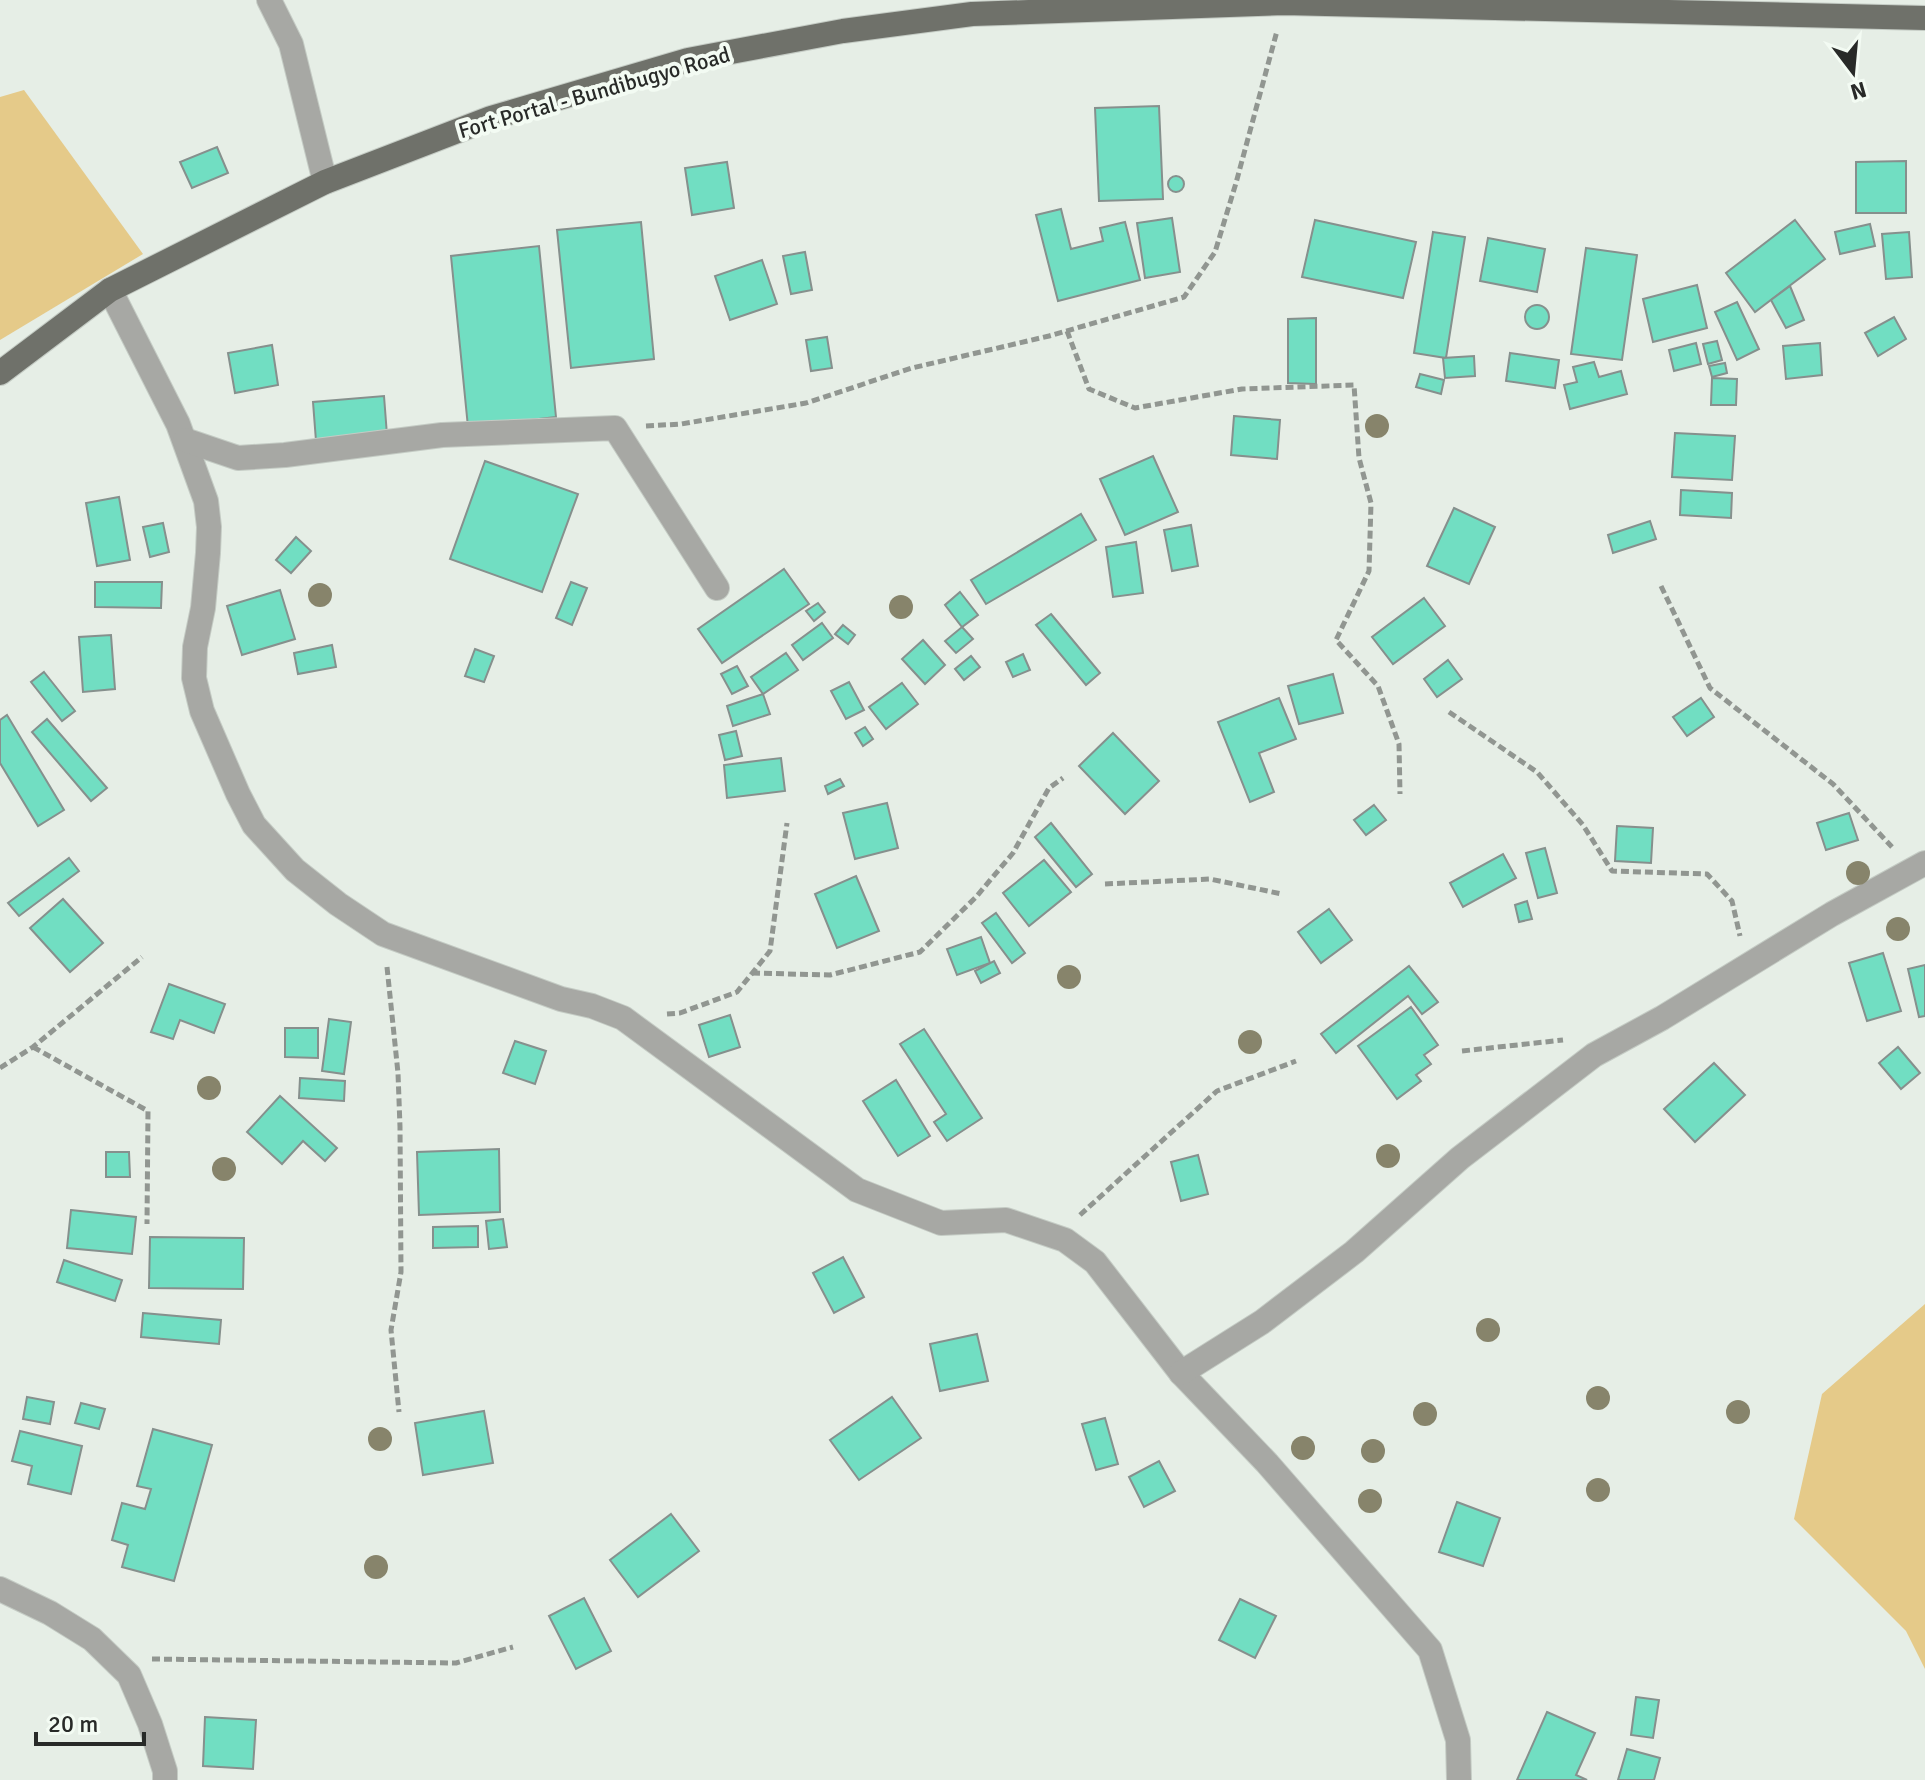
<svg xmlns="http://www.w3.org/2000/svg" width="1925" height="1780" viewBox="0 0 1925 1780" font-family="Signika,sans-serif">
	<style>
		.green { fill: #e5ca89 }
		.building { fill: #71dec2; stroke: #86908d; stroke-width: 2 }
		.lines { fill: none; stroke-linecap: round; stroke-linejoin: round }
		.minor-casing { stroke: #c4cbc4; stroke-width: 26 }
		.primary-casing { stroke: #c4cbc4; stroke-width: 26 }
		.path { stroke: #919691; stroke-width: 5; stroke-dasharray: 8 4; stroke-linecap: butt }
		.minor { stroke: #a7a8a4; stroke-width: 24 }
		.primary { stroke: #6f716a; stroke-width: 24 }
		.tree { fill: #87846b }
		.labels { text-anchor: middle; stroke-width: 8; stroke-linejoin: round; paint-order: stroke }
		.street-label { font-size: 22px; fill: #282a28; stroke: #f3fbf3 }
	</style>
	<rect width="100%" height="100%" fill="#e6eee6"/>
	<g class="green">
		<polygon points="24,90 143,254 0,340 0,97"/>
		<polygon points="1925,1304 1925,1669 1906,1631 1794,1519 1822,1394"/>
	</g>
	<g class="building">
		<polygon points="1159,106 1163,199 1099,201 1095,108"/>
		<polygon points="217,147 228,173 192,188 180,162"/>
		<polygon points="1906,161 1906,213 1856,213 1856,162"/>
		<polygon points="727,162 734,208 692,215 685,168"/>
		<circle cx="1176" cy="184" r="8"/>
		<polygon points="1061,209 1071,249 1103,241 1100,228 1125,222 1140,280 1058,301 1036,215"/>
		<polygon points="1172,218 1180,272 1145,278 1137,223"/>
		<polygon points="1315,220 1416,242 1403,298 1302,277"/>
		<polygon points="1795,220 1825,259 1755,312 1726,273"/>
		<polygon points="641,222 654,359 571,368 557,230"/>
		<polygon points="1870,224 1875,246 1840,254 1835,232"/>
		<polygon points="1433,232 1465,237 1446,358 1414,353"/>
		<polygon points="1909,232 1912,277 1886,279 1882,234"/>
		<polygon points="1488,238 1545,249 1537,292 1480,281"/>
		<polygon points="539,246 556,417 468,427 451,256"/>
		<polygon points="1586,248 1637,255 1622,360 1571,354"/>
		<polygon points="805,252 812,290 791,294 783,256"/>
		<polygon points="762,260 777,304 730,320 715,276"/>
		<polygon points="1697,285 1707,328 1653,342 1643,299"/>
		<polygon points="1790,286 1804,320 1786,328 1771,300"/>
		<polygon points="1737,302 1759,349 1737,360 1715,312"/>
		<circle cx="1537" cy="317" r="12"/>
		<polygon points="1894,317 1906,339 1878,356 1865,333"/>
		<polygon points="1316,318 1316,384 1288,383 1288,319"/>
		<polygon points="827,337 832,368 811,371 806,340"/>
		<polygon points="1717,341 1722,360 1708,364 1703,344"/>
		<polygon points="1696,343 1701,364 1674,371 1669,350"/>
		<polygon points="1820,343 1822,375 1786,379 1783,346"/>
		<polygon points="272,345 278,385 235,393 228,353"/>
		<polygon points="1510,353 1559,360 1555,388 1506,381"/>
		<polygon points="1474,356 1475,376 1445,378 1443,358"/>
		<polygon points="1594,362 1599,377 1621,371 1627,394 1570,409 1564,385 1577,382 1573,367"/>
		<polygon points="1725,363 1727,373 1712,377 1709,366"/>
		<polygon points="1420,374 1444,380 1441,394 1416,387"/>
		<polygon points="1712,378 1737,379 1736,405 1711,405"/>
		<polygon points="384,396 387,435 316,441 313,402"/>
		<polygon points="1234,416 1280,420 1277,459 1231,455"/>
		<polygon points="1675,433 1735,436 1732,480 1672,477"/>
		<polygon points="1153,456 1178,512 1125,535 1100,479"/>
		<polygon points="485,461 578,494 542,592 450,559"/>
		<polygon points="1681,490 1732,493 1731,518 1680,515"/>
		<polygon points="119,497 130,560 97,566 86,503"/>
		<polygon points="1454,508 1495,527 1469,584 1427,566"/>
		<polygon points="1081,514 1096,540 986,604 971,580"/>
		<polygon points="1650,521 1656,539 1613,553 1608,535"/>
		<polygon points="163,523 169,552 150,557 143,527"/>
		<polygon points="1191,525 1198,566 1172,571 1164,530"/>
		<polygon points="296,537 311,551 291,573 276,560"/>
		<polygon points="1136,542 1143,593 1113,597 1106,547"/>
		<polygon points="784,569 809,604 722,663 698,629"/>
		<polygon points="95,582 162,582 161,608 95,607"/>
		<polygon points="571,582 587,588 572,625 556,618"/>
		<polygon points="280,590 295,639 242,655 227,606"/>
		<polygon points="960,592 978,615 962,627 945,605"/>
		<polygon points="1424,598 1445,626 1393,664 1372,637"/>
		<polygon points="818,603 825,612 814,621 806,611"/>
		<polygon points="1051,614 1100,673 1086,685 1036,625"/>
		<polygon points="822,623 833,638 803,660 792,645"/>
		<polygon points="843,625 855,635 848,644 835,634"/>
		<polygon points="962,627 973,639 956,653 945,641"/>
		<polygon points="111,635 115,689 83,692 79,637"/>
		<polygon points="923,640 945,665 925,684 902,659"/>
		<polygon points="332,645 336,667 298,674 294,653"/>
		<polygon points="475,649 494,656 484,682 465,676"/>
		<polygon points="786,653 798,670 763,694 751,677"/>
		<polygon points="1023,654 1030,670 1013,677 1006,662"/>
		<polygon points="971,656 980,667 964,680 955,669"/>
		<polygon points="1448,660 1462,679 1437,697 1424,679"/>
		<polygon points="737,666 748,686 732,694 721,674"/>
		<polygon points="44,672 75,711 62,721 31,682"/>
		<polygon points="1333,674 1343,713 1299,724 1288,686"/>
		<polygon points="849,682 864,710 846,719 831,691"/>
		<polygon points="902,683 918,704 886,729 869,707"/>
		<polygon points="763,694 770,714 733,726 727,706"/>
		<polygon points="1279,698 1296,739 1259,753 1274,792 1250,802 1218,722"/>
		<polygon points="1701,698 1714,717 1687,736 1673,717"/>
		<polygon points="7,715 64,810 38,826 0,763 0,720"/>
		<polygon points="47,719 107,788 91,801 32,732"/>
		<polygon points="865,727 873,739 863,746 855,733"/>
		<polygon points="736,731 742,756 725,760 719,735"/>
		<polygon points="1113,733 1159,781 1125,814 1079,766"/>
		<polygon points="781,758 785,791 727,798 724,765"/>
		<polygon points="840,779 844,786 828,794 825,786"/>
		<polygon points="887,803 898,848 855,859 843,813"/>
		<polygon points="1374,805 1386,820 1366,835 1354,820"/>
		<polygon points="1849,813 1858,840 1826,850 1817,823"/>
		<polygon points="1051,823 1092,874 1076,887 1035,837"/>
		<polygon points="1617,826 1653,828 1651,863 1615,861"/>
		<polygon points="1545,848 1557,893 1538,898 1526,853"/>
		<polygon points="1503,854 1516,878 1463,907 1450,883"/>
		<polygon points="69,858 79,871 19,916 8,903"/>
		<polygon points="1044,860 1071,892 1029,926 1003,893"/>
		<polygon points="856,876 879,931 837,948 815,894"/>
		<polygon points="63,899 103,943 70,972 30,928"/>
		<polygon points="1527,901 1532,919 1519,922 1515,905"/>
		<polygon points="1329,909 1352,940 1321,963 1298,932"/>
		<polygon points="996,913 1025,953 1012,963 982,923"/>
		<polygon points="981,937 990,963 957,975 947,949"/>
		<polygon points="1883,953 1901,1011 1867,1021 1849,963"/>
		<polygon points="994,961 1000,973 981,983 975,971"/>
		<polygon points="1925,965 1925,1016 1919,1017 1908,969"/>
		<polygon points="1409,966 1438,1002 1422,1014 1408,996 1336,1053 1321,1034"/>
		<polygon points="169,984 225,1004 214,1033 180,1020 173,1039 151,1032"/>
		<polygon points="1411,1007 1438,1045 1424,1055 1431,1064 1416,1075 1421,1081 1397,1099 1358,1046"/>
		<polygon points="730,1015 740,1047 709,1057 699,1025"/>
		<polygon points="329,1019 351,1022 344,1074 322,1071"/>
		<polygon points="285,1028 318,1028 318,1058 285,1057"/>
		<polygon points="924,1029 982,1118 947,1141 934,1122 946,1114 900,1044"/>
		<polygon points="515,1041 546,1051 535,1084 503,1073"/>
		<polygon points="1898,1047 1920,1073 1901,1089 1879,1063"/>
		<polygon points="1714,1063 1745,1095 1695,1142 1664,1109"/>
		<polygon points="300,1078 345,1081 344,1101 299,1098"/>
		<polygon points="896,1080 930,1136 898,1156 863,1101"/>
		<polygon points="280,1096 337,1148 325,1161 303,1141 282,1164 247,1132"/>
		<polygon points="499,1149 500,1212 419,1215 417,1152"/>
		<polygon points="106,1152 129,1152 130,1177 106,1177"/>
		<polygon points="1198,1155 1208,1194 1181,1201 1171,1162"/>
		<polygon points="71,1210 136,1217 132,1254 67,1248"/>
		<polygon points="503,1219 507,1247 489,1249 486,1221"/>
		<polygon points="478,1226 478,1247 433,1248 433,1227"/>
		<polygon points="150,1237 244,1238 243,1289 149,1288"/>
		<polygon points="843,1257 864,1297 834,1313 813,1273"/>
		<polygon points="64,1260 122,1280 115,1301 57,1282"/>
		<polygon points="143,1313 221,1320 219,1344 141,1337"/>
		<polygon points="977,1334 988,1381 940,1391 930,1344"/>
		<polygon points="27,1397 54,1402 50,1424 23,1419"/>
		<polygon points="892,1397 921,1438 859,1480 830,1440"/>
		<polygon points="81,1403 105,1409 99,1429 75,1423"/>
		<polygon points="484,1411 493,1463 423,1475 415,1423"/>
		<polygon points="1105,1418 1118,1464 1096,1470 1082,1424"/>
		<polygon points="153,1429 212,1445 174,1581 122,1567 128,1545 112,1540 122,1503 145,1509 151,1489 137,1486"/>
		<polygon points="20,1431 82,1446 71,1494 28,1484 32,1466 12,1461"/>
		<polygon points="1159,1461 1175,1491 1144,1507 1129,1477"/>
		<polygon points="1457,1502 1500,1518 1483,1566 1439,1552"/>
		<polygon points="671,1514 699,1551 638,1597 610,1560"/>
		<polygon points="584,1598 611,1651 576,1669 549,1616"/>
		<polygon points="1240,1599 1276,1616 1255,1658 1219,1640"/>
		<polygon points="1636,1697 1659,1700 1653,1738 1631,1735"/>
		<polygon points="1547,1712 1595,1733 1576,1775 1587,1780 1517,1780"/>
		<polygon points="205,1717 256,1720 253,1769 203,1766"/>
		<polygon points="1627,1749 1660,1758 1654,1780 1618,1780"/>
	</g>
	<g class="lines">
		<g class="minor-casing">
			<g id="minor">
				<polyline points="269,0 291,44 325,182"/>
				<polyline points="110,290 178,424 206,501 209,527 208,553 203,608 195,647 194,678 202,711 238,794 254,825 295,870 338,904 383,934 561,999 592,1006 623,1018 857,1190 941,1223 1006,1220 1065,1240 1095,1262 1181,1373 1267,1463 1430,1650 1458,1740 1459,1780"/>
				<polyline points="185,440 238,458 285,455 442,435 615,428 717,588"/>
				<polyline points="1181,1373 1262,1322 1354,1252 1460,1158 1594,1055 1662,1018 1832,914 1925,863"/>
				<polyline points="0,1589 50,1613 92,1639 129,1675 150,1724 165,1771 165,1780"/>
			</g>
		</g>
		<g class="primary-casing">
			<polyline id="primary" points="0,373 110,290 325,182 491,118 688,60 843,31 972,14 1284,3 1925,18"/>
		</g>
		<g class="path">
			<polyline points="1067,331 1089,389 1135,408 1242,389 1354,385 1359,458 1371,503 1369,571 1336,640 1378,686 1399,744 1400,794"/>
			<polyline points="646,426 681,424 806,403 912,368 1049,336 1184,297 1215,252 1236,183 1277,31"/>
			<polyline points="1661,586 1710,688 1833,784 1892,847"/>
			<polyline points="1449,712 1537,772 1583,825 1612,871 1707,874 1732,901 1740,936"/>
			<polyline points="1105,884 1210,879 1282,894"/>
			<polyline points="387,967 398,1073 400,1127 401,1272 391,1330 399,1412"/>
			<polyline points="752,973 830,975 920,952 976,897 1013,853 1049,788 1063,778"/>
			<polyline points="667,1014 680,1013 737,992 770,951 787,823"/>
			<polyline points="33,1047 148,1111 147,1224"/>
			<polyline points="1462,1051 1563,1040"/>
			<polyline points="0,1068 33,1047 142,957"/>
			<polyline points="1080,1215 1217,1091 1296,1061"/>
			<polyline points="152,1659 456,1663 513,1647"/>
		</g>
		<use href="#minor" class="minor"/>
		<use href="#primary" class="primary"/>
	</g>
	<g class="tree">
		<circle cx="1377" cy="426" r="12"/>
		<circle cx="320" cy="595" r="12"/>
		<circle cx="901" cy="607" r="12"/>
		<circle cx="1858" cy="873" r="12"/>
		<circle cx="1898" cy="929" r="12"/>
		<circle cx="1069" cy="977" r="12"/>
		<circle cx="1250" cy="1042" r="12"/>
		<circle cx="209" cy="1088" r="12"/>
		<circle cx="1388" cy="1156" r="12"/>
		<circle cx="224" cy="1169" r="12"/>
		<circle cx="1488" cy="1330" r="12"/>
		<circle cx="1598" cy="1398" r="12"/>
		<circle cx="1738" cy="1412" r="12"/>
		<circle cx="1425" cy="1414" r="12"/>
		<circle cx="380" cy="1439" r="12"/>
		<circle cx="1303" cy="1448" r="12"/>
		<circle cx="1373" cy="1451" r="12"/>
		<circle cx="1598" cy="1490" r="12"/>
		<circle cx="1370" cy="1501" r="12"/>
		<circle cx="376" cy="1567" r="12"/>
	</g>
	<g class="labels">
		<g class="street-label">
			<text transform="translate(594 92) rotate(-16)" y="8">Fort Portal - Bundibugyo Road</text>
		</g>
	</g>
	<g transform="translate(1853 72) rotate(164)" stroke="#f3fbf3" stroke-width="6" paint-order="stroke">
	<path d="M0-6L14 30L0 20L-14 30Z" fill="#282a28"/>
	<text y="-12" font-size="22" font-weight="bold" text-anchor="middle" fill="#282a28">N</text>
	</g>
	<path d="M36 1732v12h108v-12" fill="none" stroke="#282a28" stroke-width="4"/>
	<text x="48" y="1732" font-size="24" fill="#282a28" stroke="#f3fbf3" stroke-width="6" paint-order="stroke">20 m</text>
</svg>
